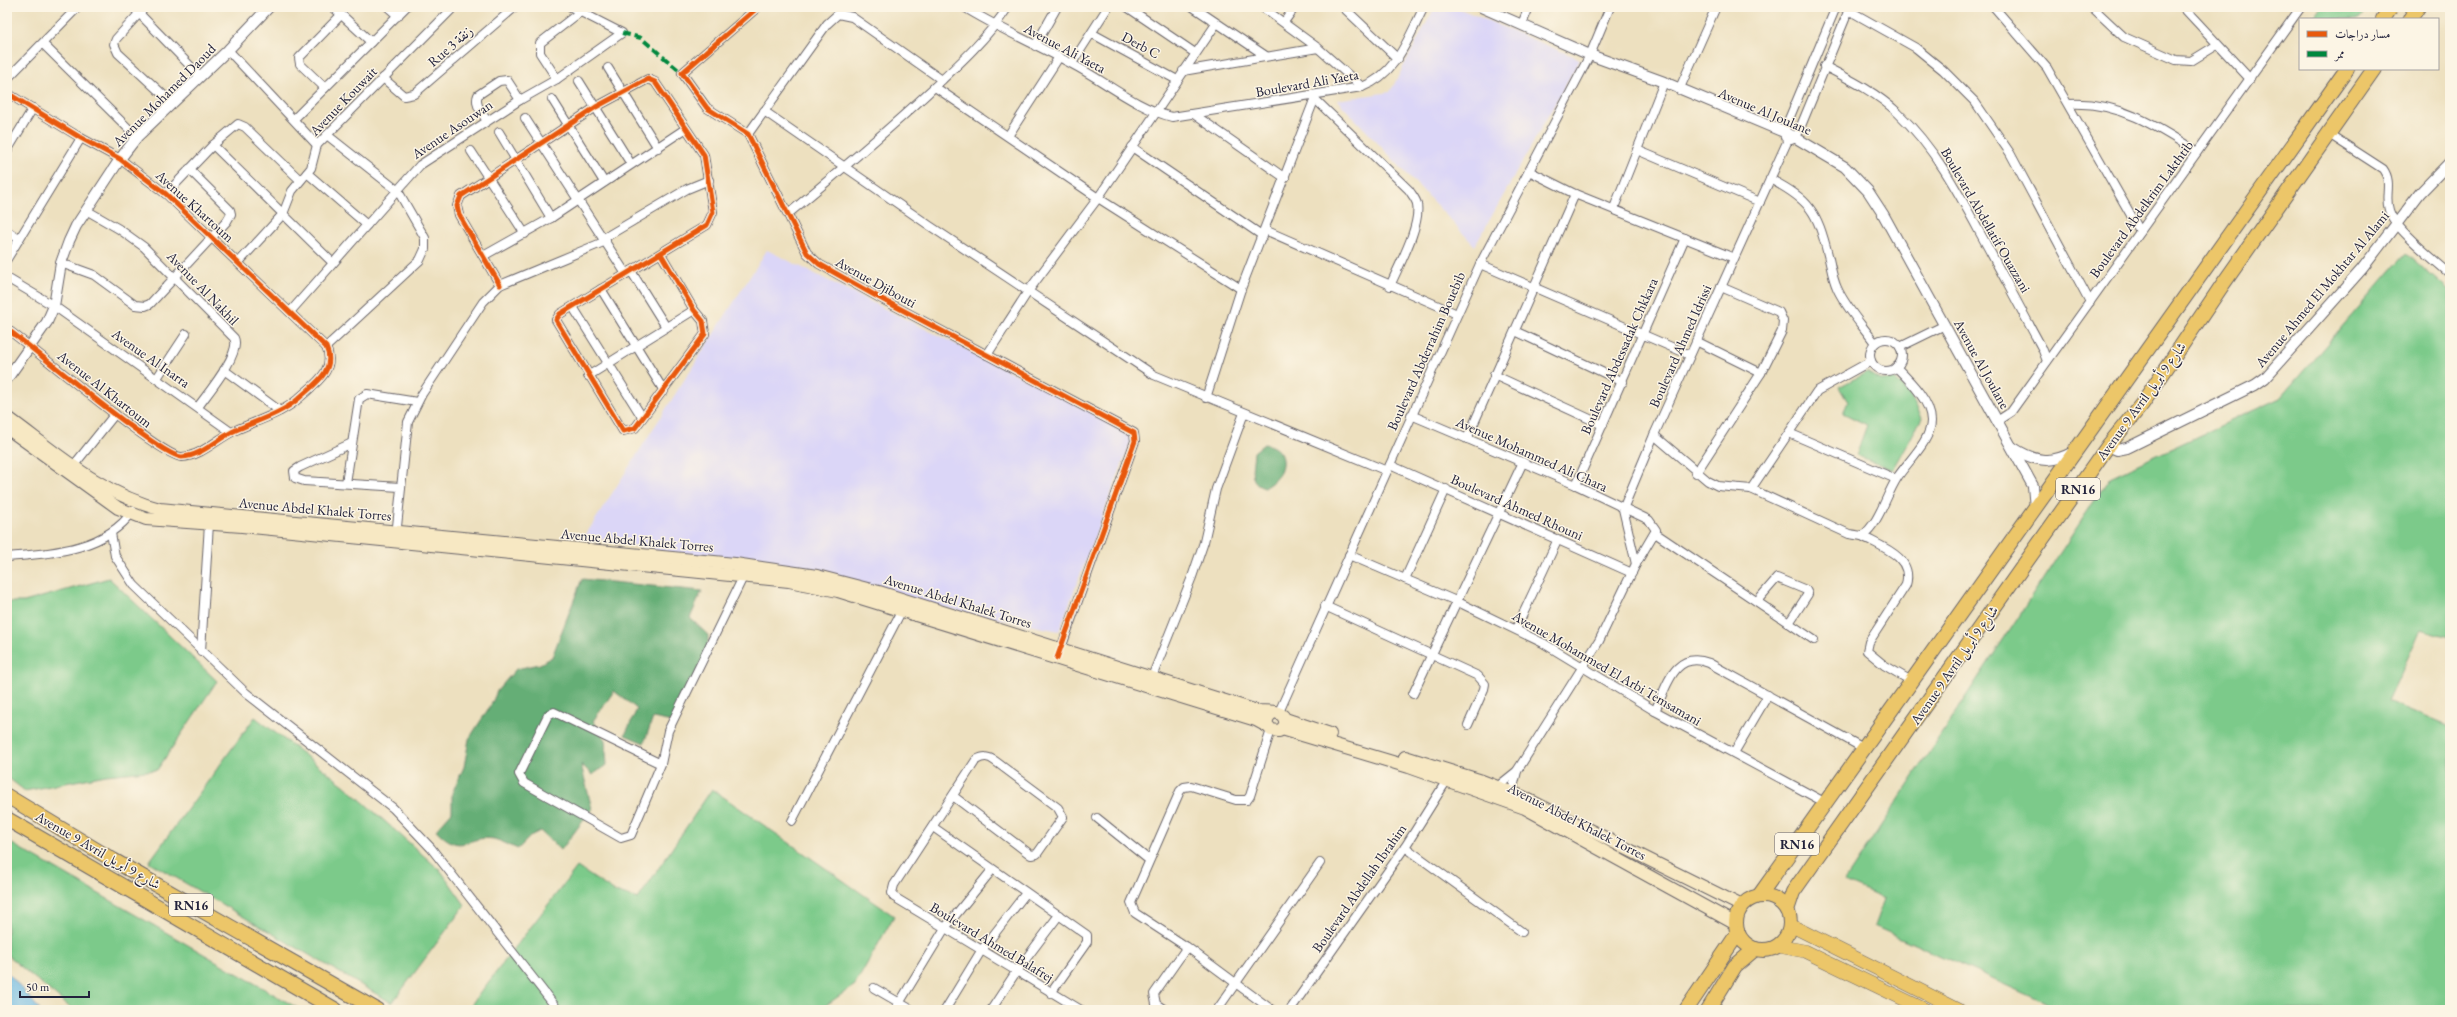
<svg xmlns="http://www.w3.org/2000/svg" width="2457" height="1017" viewBox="0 0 2457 1017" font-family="'EB Garamond',Amiri,serif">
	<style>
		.built { fill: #dbd6f7 }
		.green { fill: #7cca8a; stroke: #4f7662 }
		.forest { fill: #65ae76; stroke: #446858 }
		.water { fill: #68b8e3; stroke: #456d8f }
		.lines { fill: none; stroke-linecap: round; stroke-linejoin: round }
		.minor-casing { stroke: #696469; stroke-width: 10 }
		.tertiary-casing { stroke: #696469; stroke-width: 12 }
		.secondary-casing { stroke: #696469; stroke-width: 14 }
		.primary-casing { stroke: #696469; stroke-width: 14 }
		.trunk-casing { stroke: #696469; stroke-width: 16 }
		.minor { stroke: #fff; stroke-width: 8 }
		.tertiary { stroke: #fff; stroke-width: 10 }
		.secondary { stroke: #f7e8c3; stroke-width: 12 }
		.primary { stroke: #ecc669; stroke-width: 13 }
		.trunk { stroke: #ecc669; stroke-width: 14 }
		.quiet { stroke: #00873e; stroke-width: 4; stroke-dasharray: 8 4; stroke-linecap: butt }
		.cycleway-casing { stroke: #fcf5e5; stroke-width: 8 }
		.cycleway { stroke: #e8590c; stroke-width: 5 }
		.labels { text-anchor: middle; stroke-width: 3; stroke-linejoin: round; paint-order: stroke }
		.shield { fill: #fcf5e5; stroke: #63616e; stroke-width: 1 }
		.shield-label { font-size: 13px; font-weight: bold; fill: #22223b }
		.street-label { font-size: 14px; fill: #22223b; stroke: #fcf5e5 }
	</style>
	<rect width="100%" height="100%" fill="#fcf5e5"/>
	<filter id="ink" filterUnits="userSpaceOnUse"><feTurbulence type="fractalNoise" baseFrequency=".025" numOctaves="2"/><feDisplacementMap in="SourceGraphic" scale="8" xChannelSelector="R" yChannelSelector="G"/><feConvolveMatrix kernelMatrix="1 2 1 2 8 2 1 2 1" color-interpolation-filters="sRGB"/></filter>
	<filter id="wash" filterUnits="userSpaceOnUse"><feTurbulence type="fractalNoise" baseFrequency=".012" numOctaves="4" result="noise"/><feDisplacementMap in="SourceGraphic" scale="16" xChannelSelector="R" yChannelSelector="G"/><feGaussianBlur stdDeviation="0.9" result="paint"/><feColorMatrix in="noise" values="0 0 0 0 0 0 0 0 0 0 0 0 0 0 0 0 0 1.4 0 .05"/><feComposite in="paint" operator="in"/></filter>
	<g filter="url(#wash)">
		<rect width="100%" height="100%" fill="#ede0bf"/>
		<g class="built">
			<polygon points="1435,7 1455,7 1580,59 1475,246 1337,100 1390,92"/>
			<polygon points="767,250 1134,433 1059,631 585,536"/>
		</g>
		<g class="green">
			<polygon points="2321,7 2368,7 2359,19 2317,19 2314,17"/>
			<polygon points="2406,253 2450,292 2450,637 2421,629 2388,701 2450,727 2450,1010 2061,1010 1874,926 1884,899 1844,882 2110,477 2280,398"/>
			<polygon points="1867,372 1880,380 1895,379 1911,397 1922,418 1893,470 1856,455 1867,425 1843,413 1848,402 1839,387"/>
			<polygon points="109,578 217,681 157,770 106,775 25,791 7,777 7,602 24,602"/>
			<polygon points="255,717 345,786 441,871 465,905 392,1003 149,862"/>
			<polygon points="712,789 894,916 855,985 819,1010 467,1010 577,867 615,892 638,899"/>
			<polygon points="7,841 301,1010 73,1010 7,955"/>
		</g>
		<g class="forest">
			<path d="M 1264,444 C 1291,448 1285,477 1265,487 C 1247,483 1253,467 1254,452 Z"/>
			<path d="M 582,579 L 702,591 L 690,618 L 708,635 L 708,650 L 672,722 L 653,718 L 644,743 L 625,735 L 637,709 L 614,691 L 593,721 L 605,739 L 607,765 L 592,775 L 581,764 L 592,809 L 561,850 L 540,831 L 532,835 L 518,849 C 510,846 502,841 494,839 C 466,834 463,858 436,830 L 452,812 L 452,793 L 464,767 L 469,739 L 492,703 L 497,691 L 516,669 L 540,664 L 552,657 Z"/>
		</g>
		<polygon class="water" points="7,972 11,976 40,1010 7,1010"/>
	</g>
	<g filter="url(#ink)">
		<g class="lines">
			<g class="minor-casing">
				<g id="minor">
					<polyline points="133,7 200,76"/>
					<polyline points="145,7 116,39 114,44 118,53 172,103"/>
					<polyline points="333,7 371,42"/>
					<polyline points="388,7 398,16"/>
					<polyline points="758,7 682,73 707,108 748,134 807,253 819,264 878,297 1134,433 1135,441 1059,654"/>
					<path d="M 964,7 C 999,29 1036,44 1072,64 C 1105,81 1136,108 1172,117 L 1362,87 C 1397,74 1408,38 1424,7"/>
					<polyline points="1127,7 1195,53"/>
					<polyline points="1193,7 1266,56"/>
					<polyline points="1262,7 1318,48 1362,87"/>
					<polyline points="1343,7 1398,59"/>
					<polyline points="1843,7 1916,48 1943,70 1975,102 2010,153 2090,302"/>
					<polyline points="1994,7 2047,68 2140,231"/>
					<polyline points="2092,7 2124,37 2176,60 2191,61 2217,45"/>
					<polyline points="2183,7 2250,79"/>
					<polyline points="1284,22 1295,7"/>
					<polyline points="1522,24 1529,7"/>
					<polyline points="1093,34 1177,80"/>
					<polyline points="43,44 137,137"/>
					<polyline points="1035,46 1057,7"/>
					<polyline points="228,50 317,145"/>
					<polyline points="1072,63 1108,7"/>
					<path d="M 1824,66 C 1851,80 1877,93 1898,113 C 1934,147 1957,190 1980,233 C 2001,271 2021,310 2042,348 L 2047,361"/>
					<polyline points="608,68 658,148"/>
					<polyline points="1183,71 1318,48"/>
					<polyline points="383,78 404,96 414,94 515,7"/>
					<polyline points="7,79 78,7"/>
					<polyline points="557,79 540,53 540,43 580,12"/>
					<polyline points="579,81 631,164"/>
					<polyline points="935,87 1098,198 1241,289"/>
					<polyline points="325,88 300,64 299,58 341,15"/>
					<polyline points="1679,90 1716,7"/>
					<path d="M 7,93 L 81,138 L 120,159 L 166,194 L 326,347 C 337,371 314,384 298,399 C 281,414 256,421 236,430 C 218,438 202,456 182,457 C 162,458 34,348 7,329"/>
					<polyline points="552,99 604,182"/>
					<path d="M 1315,99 L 1409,190 C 1412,195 1416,199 1417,204 C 1421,226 1399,265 1390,286"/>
					<path d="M 2069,104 C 2118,101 2157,126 2197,152"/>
					<polyline points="764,111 930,226 1154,375 1387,471"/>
					<polyline points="1195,115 1285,178"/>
					<polyline points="525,118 626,274"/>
					<polyline points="294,119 406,7"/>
					<path d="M 487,121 C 482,113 474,104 478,95 L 499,81 L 507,80 L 520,100"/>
					<polyline points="499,132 551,218"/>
					<polyline points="748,134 827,24 838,14 852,17 942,80"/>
					<path d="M 2329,134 L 2383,169 C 2393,183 2384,195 2389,210 C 2394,229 2435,260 2450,274"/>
					<polyline points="1008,136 1059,57"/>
					<polyline points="1785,137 1784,131 1836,7"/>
					<polyline points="1791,140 1796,138 1850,7"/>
					<polyline points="213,145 333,263"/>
					<polyline points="1132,147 1263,236"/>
					<polyline points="1637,150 1760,202"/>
					<polyline points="7,151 33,108"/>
					<polyline points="471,151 525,234"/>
					<polyline points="1529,171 1575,194 1734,258"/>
					<polyline points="307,173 367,225"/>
					<path d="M 1770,179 C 1810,200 1817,211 1828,255 C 1831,266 1832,277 1837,288 C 1846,308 1862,325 1875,343"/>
					<polyline points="166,194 213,145 238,124 245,127 300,180"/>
					<polyline points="1614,208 1664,82"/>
					<path d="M 86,210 L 119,229 L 144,247 L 234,338 C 242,353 207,394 198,407"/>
					<path d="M 788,214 C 835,175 883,135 928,93 C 957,66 986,40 1008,7"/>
					<polyline points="1265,230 1457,314"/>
					<polyline points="7,231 19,239"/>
					<polyline points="604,238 687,189 709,180"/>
					<polyline points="485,255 551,218 685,129"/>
					<polyline points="7,259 81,138"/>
					<polyline points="239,262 283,214 292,191 311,168 317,145 454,7"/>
					<polyline points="61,263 94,275 135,305 145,306 150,304 227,221 231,214 230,210 189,169"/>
					<polyline points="1480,264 1690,355"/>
					<polyline points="631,271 666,327"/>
					<polyline points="7,278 54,306 231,432"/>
					<polyline points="500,285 459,215 457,206 461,196 596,107 648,79 655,82 704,155 713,212 707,225 560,314 556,320 623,431 635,428 705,334 703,321 694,310 661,254"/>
					<polyline points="601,289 664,391"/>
					<polyline points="573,307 642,417"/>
					<polyline points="290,312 420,165 520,100 557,79 622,33 571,7"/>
					<polyline points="1515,331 1623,382"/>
					<circle cx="1886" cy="355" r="16"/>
					<polyline points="1696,341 1761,373"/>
					<polyline points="326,347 420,260 425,249 425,238 398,191 327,135"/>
					<polyline points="1900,347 1945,325"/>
					<polyline points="987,355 1029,290 1098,198 1216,24"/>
					<polyline points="224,370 280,411"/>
					<polyline points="1494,375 1603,425"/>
					<polyline points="588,376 694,310"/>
					<polyline points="157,378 186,334"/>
					<polyline points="1206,398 1241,289 1316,95"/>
					<polyline points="1411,415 1576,485 1649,520 1656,530 1636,564 1599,641 1517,771 1512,792"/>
					<polyline points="1997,421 2011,412 2301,7"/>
					<polyline points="1789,433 1896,479"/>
					<path d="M 1654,435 L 1708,481 L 1718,486 L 1751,489 L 1849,534 L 1862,536 C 1880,522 1885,497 1897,478 C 1907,462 1931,441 1931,421 C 1931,401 1909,380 1896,367"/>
					<polyline points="1467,439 1575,194"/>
					<polyline points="352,443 300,467 294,471 295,478 304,481 400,487"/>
					<polyline points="74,465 115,414"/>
					<polyline points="1390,465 1632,573"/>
					<polyline points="1696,473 1761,373 1782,331 1783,321 1779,312 1721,287"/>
					<polyline points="346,483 359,399 367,394 417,402"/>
					<polyline points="1576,485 1685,238"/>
					<polyline points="1751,489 1817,391 1871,361"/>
					<polyline points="111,533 115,556 134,585 246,693 393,808 431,848 558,1010"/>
					<polyline points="1655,533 1814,640"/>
					<polyline points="396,536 408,422 422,394 483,302 500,285 606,241"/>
					<path d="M 1862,536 C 1882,547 1914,557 1906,585 L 1869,642 L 1867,651 L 1884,665 L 1913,682"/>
					<polyline points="1349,555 1456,601 1543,643 1655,711 1826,803"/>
					<path d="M 7,557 C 52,553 104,551 133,511"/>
					<polyline points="1636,564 1623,509 1654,435 1787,142"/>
					<polyline points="1405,579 1446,489"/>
					<polyline points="1757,601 1777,578 1806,590 1808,594 1789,623"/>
					<polyline points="1325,606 1478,676 1485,684 1484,689 1468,725"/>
					<polyline points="1516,629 1558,539"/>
					<polyline points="201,651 209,524"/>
					<polyline points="1152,677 1192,577 1204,542 1216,489 1244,413"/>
					<polyline points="1413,694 1523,462"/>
					<path d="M 1655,711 C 1667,686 1674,650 1709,663 L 1865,749"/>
					<polyline points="1279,712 1480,264 1590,55 1610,7"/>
					<polyline points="1271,730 1250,796 1247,800 1236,800 1191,786 1184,787 1180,791 1131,903 1135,913 1187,947 1272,1010"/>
					<polyline points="1734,753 1768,695"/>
					<polyline points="661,764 554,712 548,715 519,774 524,783 621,838 631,835 661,764 668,731 744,575"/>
					<polyline points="1497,787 1517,771"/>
					<path d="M 953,796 L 1031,855 L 1037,854 L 1063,817 L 1058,808 L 995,761 C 988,756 984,756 976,760 L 894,885 L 892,893 L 894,897 L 1081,1010"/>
					<polyline points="1097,818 1149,860"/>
					<polyline points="792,821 902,610"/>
					<polyline points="933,827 1087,935 1087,942 1051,993"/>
					<polyline points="1405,847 1522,932"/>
					<polyline points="874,988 912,1010"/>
					<polyline points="895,1010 945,928 992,870"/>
					<polyline points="945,1010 981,951 1026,893"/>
					<polyline points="991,1010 1016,972 1059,915"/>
					<polyline points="1165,1010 1156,1004 1154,994 1187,947"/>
					<polyline points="1217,1010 1320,863"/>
					<polyline points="1290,1010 1405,847 1447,780"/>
				</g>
			</g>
			<g class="tertiary-casing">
				<g id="tertiary">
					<polyline points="1481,7 1590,55 1664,82 1791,135 1845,167 1868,191 1883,214 2033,486 2035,508"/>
					<polyline points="7,379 47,322 54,306 61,263 69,241 76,226 120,159 137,137 228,50 269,7"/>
					<polyline points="2108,446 2117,450 2127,448 2255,385 2265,378 2362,269 2420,193 2450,162"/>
					<path d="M 2012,447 C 2033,461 2050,465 2073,452"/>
				</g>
			</g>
			<g class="secondary-casing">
				<g id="secondary">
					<path d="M 7,417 C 54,451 102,495 160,509 L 735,564 L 817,576 L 879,592 L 1257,711 C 1266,712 1284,709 1285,721 C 1286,726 1283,729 1279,731 L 1271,730 L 1266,723 L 1268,717 L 1273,712"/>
					<polyline points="7,428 118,508 146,519 242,526 789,581 838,591 1256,720 1267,726"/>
					<polyline points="1285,719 1330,734"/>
					<polyline points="1282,729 1409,767 1525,808 1736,924"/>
					<polyline points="1405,757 1482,781 1521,796 1742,906"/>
				</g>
			</g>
			<g class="primary-casing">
				<g id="primary">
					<polyline points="1790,925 1959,1010"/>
					<polyline points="1778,946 1804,951 1926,1010"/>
				</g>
			</g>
			<g class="trunk-casing">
				<g id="trunk">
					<polyline points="2383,19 2391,7"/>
					<polyline points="2410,19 2418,7"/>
					<polyline points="7,796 113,860 377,1010"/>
					<polyline points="7,819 336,1010"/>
					<circle cx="1763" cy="923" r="27"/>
					<polyline points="1759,896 2347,69"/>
					<polyline points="1787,910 1793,892 2108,446 2142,404 2223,284 2374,69"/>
					<polyline points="1686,1010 1738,933"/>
					<polyline points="1708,1010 1735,966 1755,949"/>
				</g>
			</g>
			<use href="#minor" class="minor"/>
			<use href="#tertiary" class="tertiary"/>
			<use href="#secondary" class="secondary"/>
			<use href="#primary" class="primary"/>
			<use href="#trunk" class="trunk"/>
			<polyline class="quiet" points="622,33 641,38 682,73"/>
			<g class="cycleway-casing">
				<g id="cycleway">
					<polyline points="758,7 682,73 707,108 748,134 807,253 819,264 878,297 1134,433 1135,441 1057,658"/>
					<path d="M 7,93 L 81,138 L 120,159 L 166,194 L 326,347 C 337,371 314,384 298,399 C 281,414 256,421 236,430 C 218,438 202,456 182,457 C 162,458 34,348 7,329"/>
					<polyline points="500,285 459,215 457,206 461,196 596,107 648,79 655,82 704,155 713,212 707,225 560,314 556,320 623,431 635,428 705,334 703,321 694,310 661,254"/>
				</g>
			</g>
			<use href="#cycleway" class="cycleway"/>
		</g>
	</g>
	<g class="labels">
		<g class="shield">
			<rect x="2056" y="478" width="44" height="22" rx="3"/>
			<rect x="1775" y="833" width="44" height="22" rx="3"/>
			<rect x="169" y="894" width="44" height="22" rx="3"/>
		</g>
		<g class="shield-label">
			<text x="2078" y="494">RN16</text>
			<text x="1797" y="849">RN16</text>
			<text x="191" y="910">RN16</text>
		</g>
		<g class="street-label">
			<text transform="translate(1141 45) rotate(28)" y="5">Derb C</text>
			<text transform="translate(450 46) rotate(-41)" y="5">Rue 3 زنقة</text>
			<text transform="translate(1065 48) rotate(28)" y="5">Avenue Ali Yaeta</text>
			<text transform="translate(1307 83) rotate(-10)" y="5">Boulevard Ali Yaeta</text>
			<text transform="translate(164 95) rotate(-45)" y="5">Avenue Mohamed Daoud</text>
			<text transform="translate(343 101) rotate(-46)" y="5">Avenue Kouwait</text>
			<text transform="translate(1765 111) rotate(23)" y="5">Avenue Al Joulane</text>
			<text transform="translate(452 129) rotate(-34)" y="5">Avenue Asouwan</text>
			<text transform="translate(195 206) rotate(42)" y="5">Avenue Khartoum</text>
			<text transform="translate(2141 209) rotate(-54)" y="5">Boulevard Abdelkrim Lakthtib</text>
			<text transform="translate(1986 220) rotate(60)" y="5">Boulevard Abdellatif Ouazzani</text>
			<text transform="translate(876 282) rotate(29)" y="5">Avenue Djibouti</text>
			<text transform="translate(203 288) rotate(46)" y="5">Avenue Al Nakhil</text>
			<text transform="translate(2322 289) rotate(-50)" y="5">Avenue Ahmed El Mokhtar Al Alami</text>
			<text transform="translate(1680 346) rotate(-66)" y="5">Boulevard Ahmed Idrissi</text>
			<text transform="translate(1426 351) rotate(-66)" y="5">Boulevard Abderrahim Bouebib</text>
			<text transform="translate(1619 356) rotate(-66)" y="5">Boulevard Abdessadak Chkkara</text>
			<text transform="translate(151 358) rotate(35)" y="5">Avenue Al Inarra</text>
			<text transform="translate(1982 364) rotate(61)" y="5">Avenue Al Joulane</text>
			<text transform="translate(105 389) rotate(38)" y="5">Avenue Al Khartoum</text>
			<text transform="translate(2141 401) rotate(-54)" y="5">Avenue 9 Avril شارع 9 أبريل</text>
			<text transform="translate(1532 454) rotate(24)" y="5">Avenue Mohammed Ali Chara</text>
			<text transform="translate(1517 507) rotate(24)" y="5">Boulevard Ahmed Rhouni</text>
			<text transform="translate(315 509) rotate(5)" y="5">Avenue Abdel Khalek Torres</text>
			<text transform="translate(637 540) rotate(5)" y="5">Avenue Abdel Khalek Torres</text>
			<text transform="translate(958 601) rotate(17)" y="5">Avenue Abdel Khalek Torres</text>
			<text transform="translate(1954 665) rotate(-55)" y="5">Avenue 9 Avril شارع 9 أبريل</text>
			<text transform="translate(1607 668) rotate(30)" y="5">Avenue Mohammed El Arbi Temsamani</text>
			<text transform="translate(1577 821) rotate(27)" y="5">Avenue Abdel Khalek Torres</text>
			<text transform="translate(98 850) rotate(30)" y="5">Avenue 9 Avril شارع 9 أبريل</text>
			<text transform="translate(1359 888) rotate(-55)" y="5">Boulevard Abdellah Ibrahim</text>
			<text transform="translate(992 942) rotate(31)" y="5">Boulevard Ahmed Balafrej</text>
		</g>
	</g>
	<rect width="2457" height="1017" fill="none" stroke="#fcf5e5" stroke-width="24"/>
	<rect x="2299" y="18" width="140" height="52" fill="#fcf5e5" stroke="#a5a1a1"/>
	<rect x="2307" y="31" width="20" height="6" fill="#e8590c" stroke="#a5a1a1"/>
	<text x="2335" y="38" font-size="12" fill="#22223b">مسار دراجات</text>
	<rect x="2307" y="51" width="20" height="6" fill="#00873e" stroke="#a5a1a1"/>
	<text x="2335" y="58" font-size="12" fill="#22223b">ممر</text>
	<path d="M20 991v6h69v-6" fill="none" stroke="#22223b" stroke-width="2"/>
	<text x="26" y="991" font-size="12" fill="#22223b" stroke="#fcf5e5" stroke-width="3" paint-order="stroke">50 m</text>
</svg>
